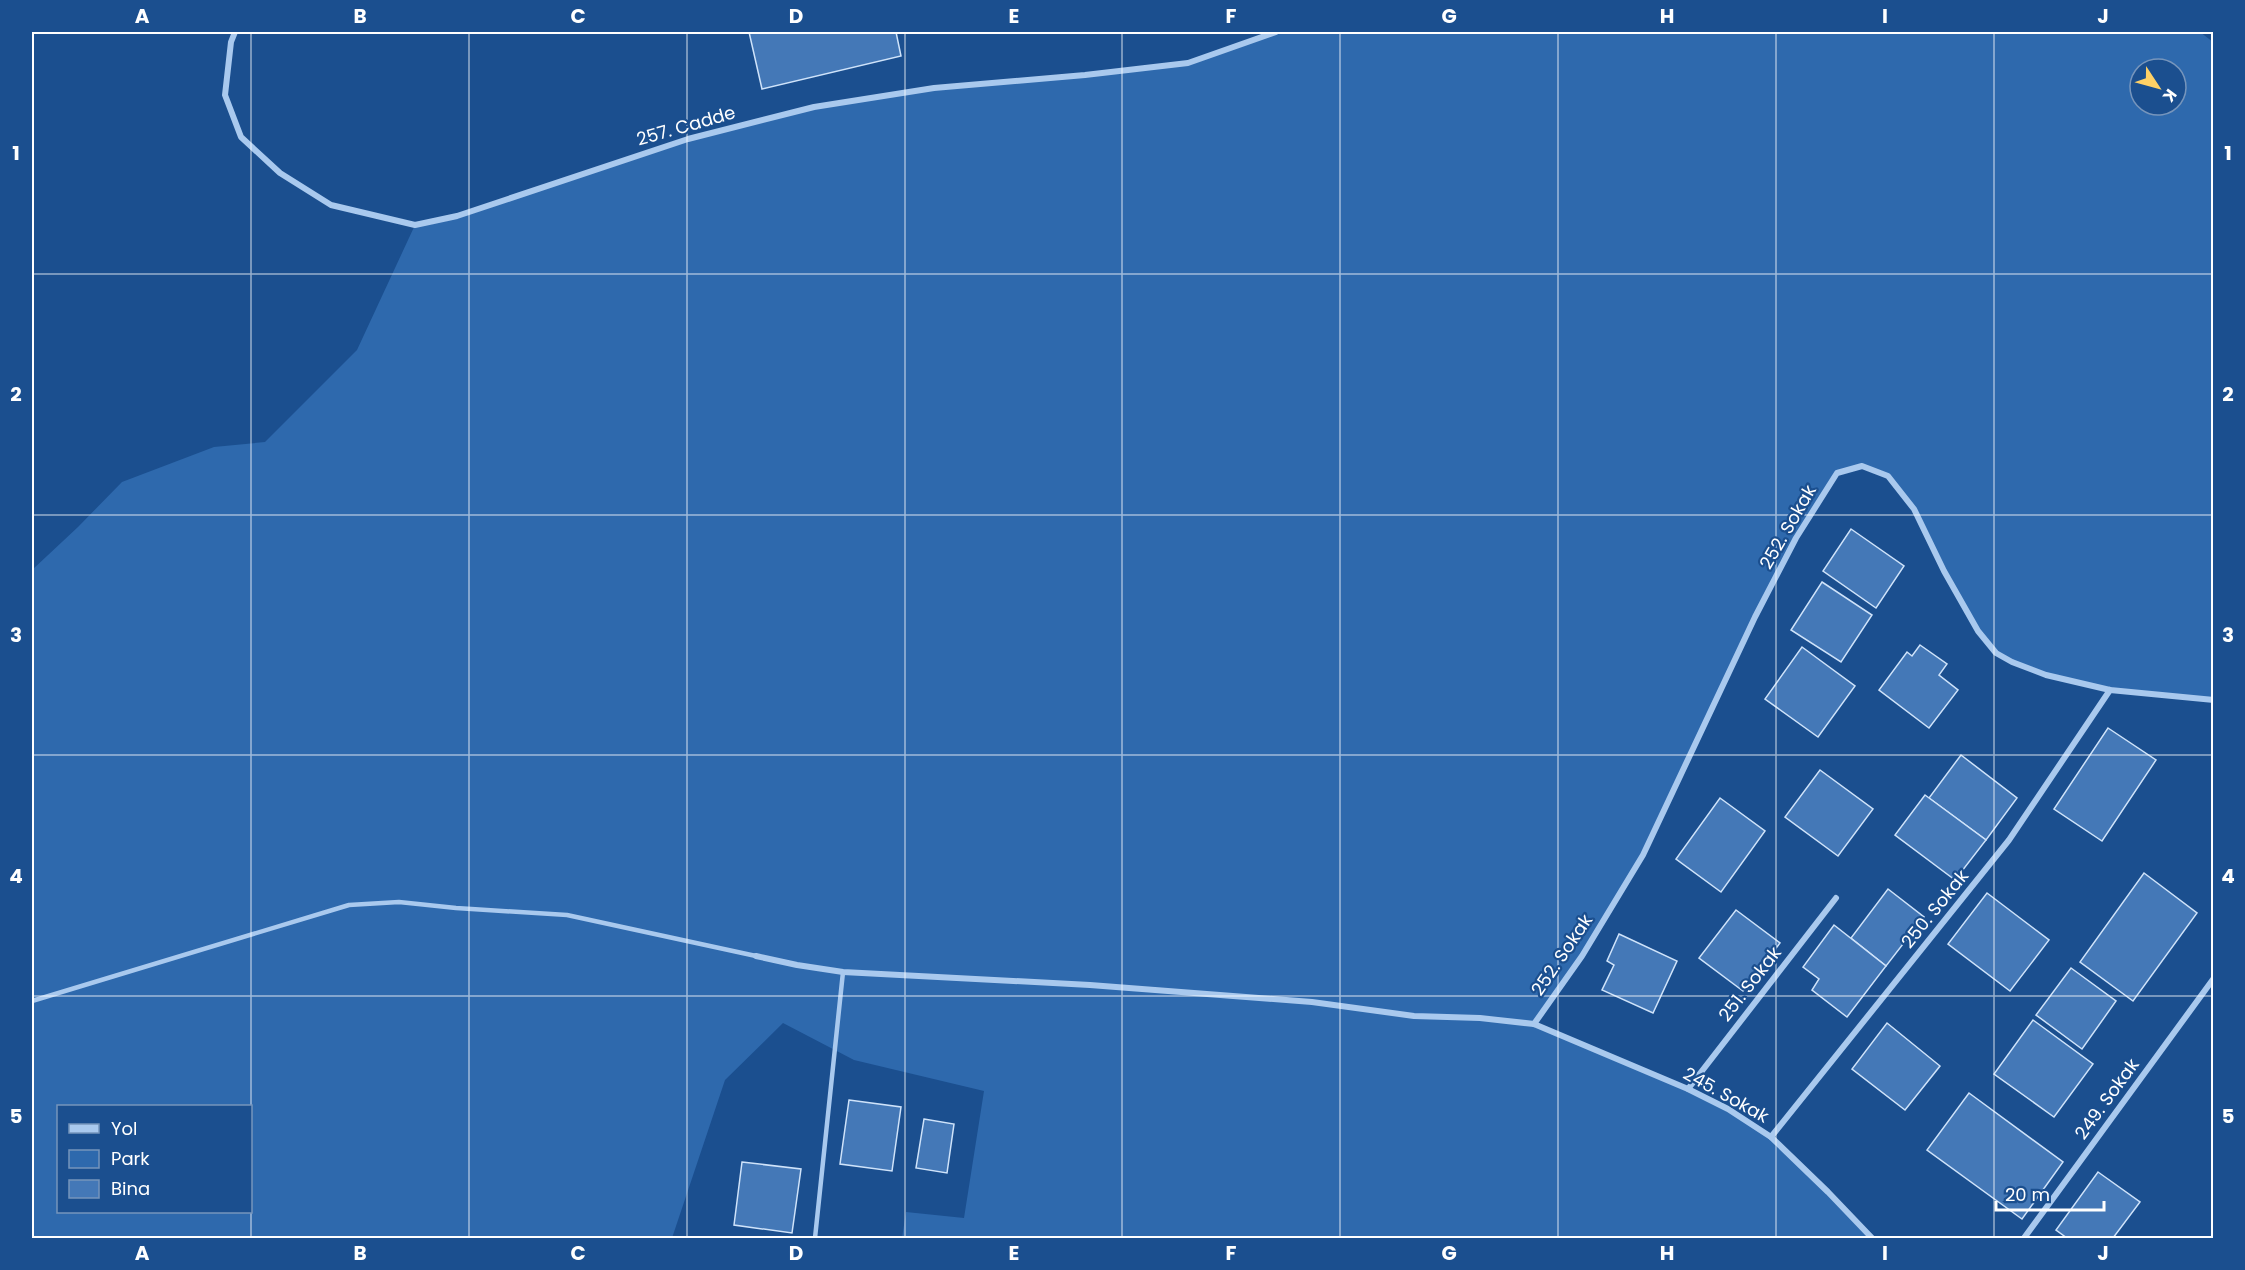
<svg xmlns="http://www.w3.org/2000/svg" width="2245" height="1270" viewBox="0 0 2245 1270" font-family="Poppins,sans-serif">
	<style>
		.green { fill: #2e69ad; fill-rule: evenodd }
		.building { fill: #4478b7; stroke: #cfe3fa; stroke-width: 1.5 }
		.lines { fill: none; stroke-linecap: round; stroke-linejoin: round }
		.lane { stroke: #a9c9ee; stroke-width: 4.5 }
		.street { stroke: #a9c9ee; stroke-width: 6 }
		.grid { fill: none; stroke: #fff; stroke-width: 1.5; stroke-opacity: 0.55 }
		.labels { text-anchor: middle; stroke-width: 4.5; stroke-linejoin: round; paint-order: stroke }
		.street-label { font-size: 18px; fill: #fff; stroke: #1b4f8f }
		.neatline { fill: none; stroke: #fff; stroke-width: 2 }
		.grid-label { font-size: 20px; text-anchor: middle; font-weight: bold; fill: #fff }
	</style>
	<rect width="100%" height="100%" fill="#1b4f8f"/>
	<path class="green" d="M 1276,32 L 2200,32 L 2213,42 L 2213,700 L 2110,690 L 2046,675 L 1996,653 L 1978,631 L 1914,509 L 1888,476 L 1862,466 L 1837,473 L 1796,538 L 1643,855 L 1582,956 L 1534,1023 L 1688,1089 L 1771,1137 L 1872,1238 L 902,1238 L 906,1212 L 964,1218 L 984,1091 L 854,1060 L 783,1023 L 725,1080 L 672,1238 L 32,1238 L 32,570 L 78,527 L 122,482 L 214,447 L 265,442 L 357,350 L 415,225 L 457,216 L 688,139 L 814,107 L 934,88 L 1188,63 ZM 2140,69 L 2176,69 L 2176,105 L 2140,105 ZM 58,1106 L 250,1106 L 250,1212 L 58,1212 Z"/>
	<g class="building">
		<polygon points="749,32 896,32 901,56 762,89"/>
		<polygon points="1851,529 1904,566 1876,608 1823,571"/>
		<polygon points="1822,582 1872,615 1841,662 1791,630"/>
		<polygon points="1920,645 1947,664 1939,675 1958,690 1929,728 1879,690 1907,652 1912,656"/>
		<polygon points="1802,647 1855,686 1818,737 1765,699"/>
		<polygon points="2108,728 2156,760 2102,841 2054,809"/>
		<polygon points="1961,755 2017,798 1986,840 1929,798"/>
		<polygon points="1820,770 1873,809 1838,856 1785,817"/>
		<polygon points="1925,795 1986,840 1955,880 1895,835"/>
		<polygon points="1720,798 1765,831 1721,892 1676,859"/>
		<polygon points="2144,873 2197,913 2133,1001 2080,962"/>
		<polygon points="1888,889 1924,917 1886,966 1851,938"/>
		<polygon points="1987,893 2049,940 2010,991 1948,944"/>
		<polygon points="1736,910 1780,943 1743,991 1699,958"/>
		<polygon points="1834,925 1886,966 1847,1017 1812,990 1819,979 1803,967"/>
		<polygon points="1619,934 1677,961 1653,1013 1602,990 1614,965 1607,961"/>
		<polygon points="2071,968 2116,1001 2082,1049 2036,1015"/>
		<polygon points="2033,1020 2093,1064 2054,1117 1994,1074"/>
		<polygon points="1887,1023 1940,1066 1905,1110 1852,1069"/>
		<polygon points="1969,1093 2063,1162 2022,1219 1927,1150"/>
		<polygon points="849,1100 901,1107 892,1171 840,1164"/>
		<polygon points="924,1119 954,1124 947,1173 916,1168"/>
		<polygon points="742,1162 801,1169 792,1233 734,1225"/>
		<polygon points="2098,1172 2140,1202 2113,1238 2067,1238 2056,1230"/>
	</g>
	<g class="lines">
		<g class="lane">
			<polyline points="32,1001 349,905 399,902 456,908 567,915 756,956"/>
			<polyline points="815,1238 843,972"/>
		</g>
		<g class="street">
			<polyline points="235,32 231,42 225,95 241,137 280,173 331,205 415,225 457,216 688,139 814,107 934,88 1085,75 1188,63 1276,32"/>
			<polyline points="756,956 797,965 843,972 1090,985 1312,1002 1414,1016 1480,1018 1534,1024 1688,1089 1728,1109 1771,1137 1828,1192 1872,1238"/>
			<polyline points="1534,1024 1582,956 1643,855 1755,617 1796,538 1837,473 1862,466 1888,476 1914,509 1944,571 1978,631 1996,653 2012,662 2046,675 2110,690 2214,700"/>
			<polyline points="1688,1089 1836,898"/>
			<polyline points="1771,1137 2009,840 2110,690"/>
			<polyline points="2024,1238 2214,978"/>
		</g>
	</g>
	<path class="grid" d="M 251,32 L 251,1238M 469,32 L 469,1238M 687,32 L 687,1238M 905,32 L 905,1238M 1122,32 L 1122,1238M 1340,32 L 1340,1238M 1558,32 L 1558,1238M 1776,32 L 1776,1238M 1994,32 L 1994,1238M 32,274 L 2214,274M 32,515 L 2214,515M 32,755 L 2214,755M 32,996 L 2214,996"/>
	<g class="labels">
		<g class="street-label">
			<text transform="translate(686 126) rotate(-16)" y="6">257. Cadde</text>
			<text transform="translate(1788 527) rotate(-60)" y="6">252. Sokak</text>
			<text transform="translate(1935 909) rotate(-51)" y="6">250. Sokak</text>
			<text transform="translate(1562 955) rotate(-56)" y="6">252. Sokak</text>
			<text transform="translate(1750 984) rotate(-52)" y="6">251. Sokak</text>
			<text transform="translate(1726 1095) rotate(29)" y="6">245. Sokak</text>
			<text transform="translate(2107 1099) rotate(-54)" y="6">249. Sokak</text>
		</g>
	</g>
	<rect width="2245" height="1270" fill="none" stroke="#1b4f8f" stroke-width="66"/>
	<rect x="57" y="1105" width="195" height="108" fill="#1b4f8f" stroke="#7695bc" stroke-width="1.5"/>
	<rect x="69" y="1124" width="30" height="9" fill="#a9c9ee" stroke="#7695bc" stroke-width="1.5"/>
	<text x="111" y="1135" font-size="18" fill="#ffffff">Yol</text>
	<rect x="69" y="1150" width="30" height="18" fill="#2e69ad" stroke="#7695bc" stroke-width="1.5"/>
	<text x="111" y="1165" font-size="18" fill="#ffffff">Park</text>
	<rect x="69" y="1180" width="30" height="18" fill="#4478b7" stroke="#7695bc" stroke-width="1.5"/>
	<text x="111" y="1195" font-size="18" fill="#ffffff">Bina</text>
	<g transform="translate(2158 87) rotate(126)"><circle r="28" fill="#1b4f8f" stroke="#7695bc" stroke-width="1.5"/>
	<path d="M0-4.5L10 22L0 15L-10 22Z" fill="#ffd166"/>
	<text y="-9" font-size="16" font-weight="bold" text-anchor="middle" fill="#ffffff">K</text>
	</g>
	<path d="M1996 1201v9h108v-9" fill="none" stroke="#ffffff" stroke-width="3"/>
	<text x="2005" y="1201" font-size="18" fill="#ffffff" stroke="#1b4f8f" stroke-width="4.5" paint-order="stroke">20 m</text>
	<rect x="33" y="33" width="2179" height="1204" class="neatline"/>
	<g class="grid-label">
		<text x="142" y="23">A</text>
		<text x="360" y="23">B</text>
		<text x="578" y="23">C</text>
		<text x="796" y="23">D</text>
		<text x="1014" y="23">E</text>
		<text x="1231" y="23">F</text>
		<text x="1449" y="23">G</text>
		<text x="1667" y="23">H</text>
		<text x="1885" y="23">I</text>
		<text x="2103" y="23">J</text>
		<text x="16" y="160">1</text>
		<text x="2228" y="160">1</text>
		<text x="16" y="401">2</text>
		<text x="2228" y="401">2</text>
		<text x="16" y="642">3</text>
		<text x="2228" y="642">3</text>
		<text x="16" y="883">4</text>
		<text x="2228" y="883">4</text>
		<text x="16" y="1123">5</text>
		<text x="2228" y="1123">5</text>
		<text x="142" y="1260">A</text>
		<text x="360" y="1260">B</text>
		<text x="578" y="1260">C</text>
		<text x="796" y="1260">D</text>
		<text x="1014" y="1260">E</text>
		<text x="1231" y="1260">F</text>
		<text x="1449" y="1260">G</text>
		<text x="1667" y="1260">H</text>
		<text x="1885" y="1260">I</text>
		<text x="2103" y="1260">J</text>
	</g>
</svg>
